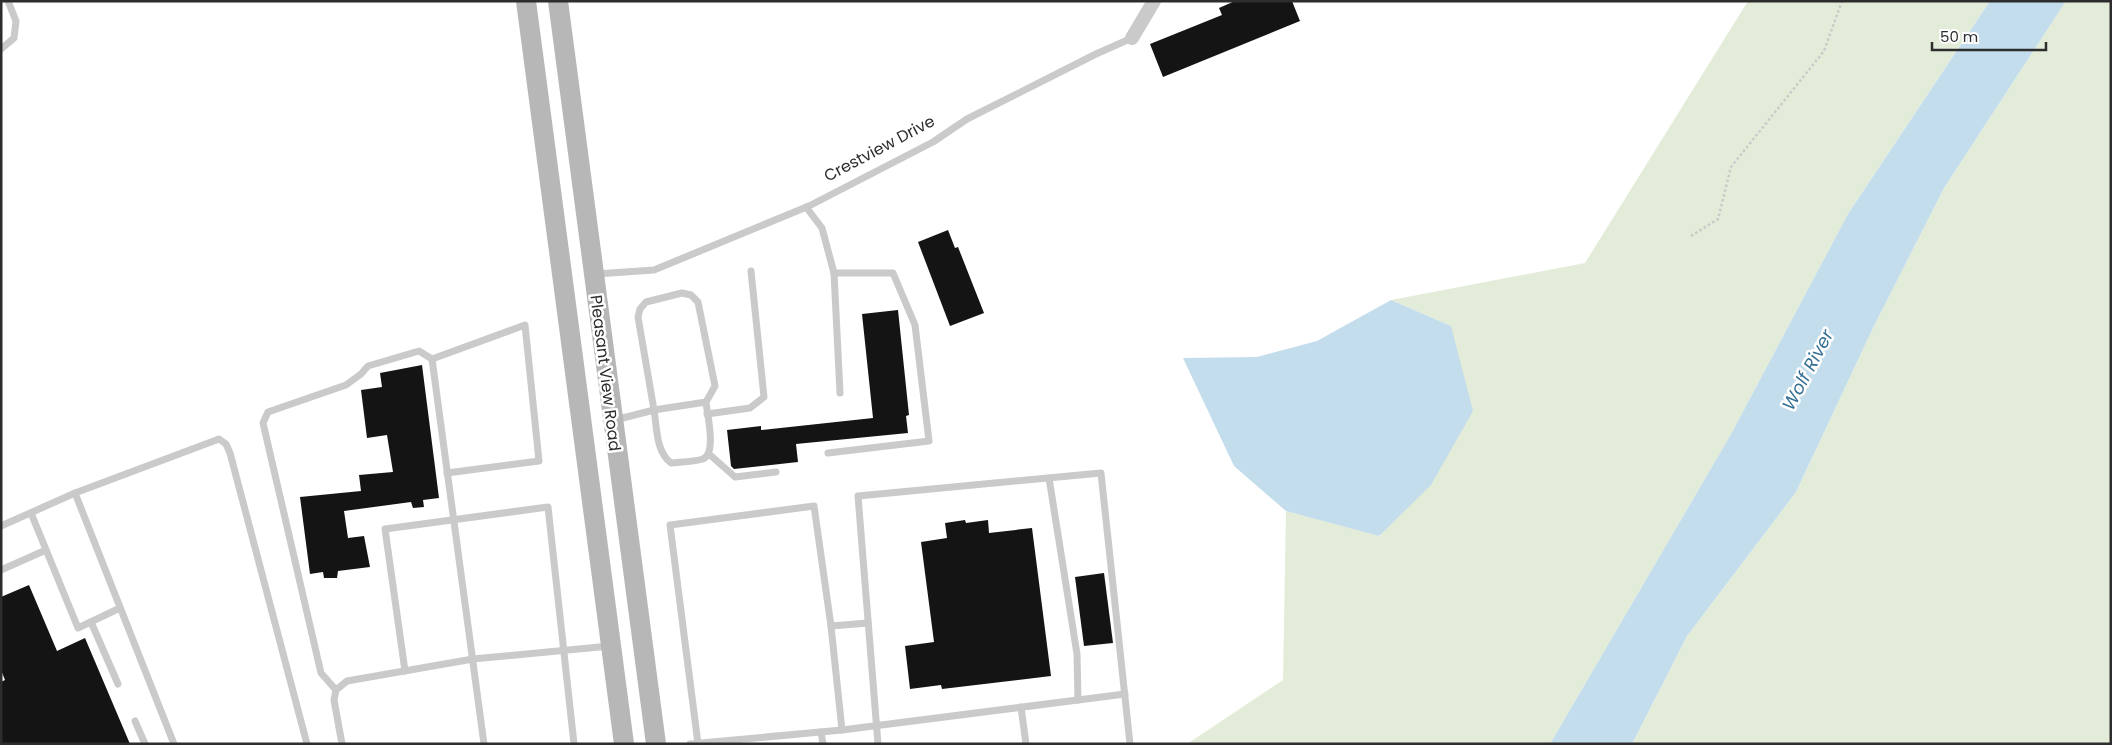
<svg xmlns="http://www.w3.org/2000/svg" width="2112" height="745" viewBox="0 0 2112 745" font-family="Poppins,sans-serif">
	<style>
		.green { fill: #e3ecd8 }
		.water { fill: #c3dded }
		.building { fill: #141414 }
		.lines { fill: none; stroke-linecap: round; stroke-linejoin: round }
		.path { stroke: #cacaca; stroke-width: 2.5; stroke-dasharray: 2.5 2.5; stroke-linecap: butt }
		.lane { stroke: #cacaca; stroke-width: 7 }
		.street { stroke: #cacaca; stroke-width: 14 }
		.secondary { stroke: #b7b7b7; stroke-width: 20 }
		.labels { text-anchor: middle; stroke-width: 5; stroke-linejoin: round; paint-order: stroke }
		.street-label { font-size: 16px; fill: #2d2d2d; stroke: #fff }
		.water-label { font-size: 18px; font-style: italic; fill: #357094; stroke: #fff }
	</style>
	<rect width="100%" height="100%" fill="#fff"/>
	<g class="green">
		<polygon points="1748,1 1990,1 1848,214 1730,436 1550,744 1187,744 1283,680 1286,511 1380,536 1451,326 1391,300 1585,263"/>
		<polygon points="2066,1 2111,1 2111,744 1632,744 1687,636 1796,492 1873,328 1944,188"/>
	</g>
	<g class="water">
		<polygon points="1990,1 2066,1 1944,188 1873,328 1796,492 1687,636 1632,744 1550,744 1730,436 1848,214"/>
		<polygon points="1391,300 1451,326 1473,411 1431,485 1379,536 1286,511 1234,466 1183,358 1257,357 1317,341"/>
	</g>
	<g class="building">
		<polygon points="1235,1 1292,1 1300,21 1163,77 1150,44 1222,15 1219,8"/>
		<polygon points="948,230 955,248 958,247 984,313 950,326 918,242"/>
		<polygon points="898,310 909,415 906,416 908,433 796,444 798,462 734,469 731,466 727,430 761,426 761,430 873,418 862,314"/>
		<polygon points="422,365 439,498 423,500 424,507 413,508 411,502 344,511 348,538 364,536 370,567 338,571 337,578 324,578 323,572 310,574 300,497 361,491 359,475 393,472 387,435 367,438 361,390 382,387 380,373"/>
		<polygon points="965,520 966,523 988,520 989,533 1032,528 1051,676 942,689 941,685 910,689 905,646 934,642 921,542 947,538 945,523"/>
		<polygon points="1104,573 1113,643 1084,646 1075,577"/>
		<polygon points="29,585 57,651 85,638 130,744 1,744 1,682 5,680 1,670 1,597"/>
	</g>
	<g class="lines">
		<polyline class="path" points="1691,236 1718,219 1731,167 1824,51 1842,1"/>
		<g class="lane">
			<polyline points="1,49 14,38 16,21 8,1"/>
			<polyline points="806,207 822,228 834,273 840,393"/>
			<polyline points="596,274 654,270 809,206 933,142 967,119 1096,54 1132,38"/>
			<polyline points="432,359 525,325 539,461 447,473"/>
			<polyline points="707,414 750,408 764,397 751,271"/>
			<path d="M 615,420 L 654,410 C 657,428 656,452 671,463 C 680,462 693,462 703,459 C 717,453 707,414 706,402 L 654,410 L 638,317 L 640,309 L 646,302 L 682,293 L 691,295 L 698,302 L 715,386 L 706,402"/>
			<polyline points="828,453 929,441 915,325 893,273 834,273"/>
			<polyline points="709,454 735,477 776,472"/>
			<polyline points="1049,478 1077,654 1078,700"/>
			<polyline points="31,513 78,628 120,608"/>
			<polyline points="1,526 75,493"/>
			<polyline points="1,570 46,550"/>
			<polyline points="91,622 118,684"/>
			<polyline points="831,626 868,623"/>
			<polyline points="405,671 385,529 548,507 574,744"/>
			<polyline points="336,690 321,673 263,423 268,412 346,385 361,374 368,366 419,351 432,359 484,744"/>
			<polyline points="1021,707 1026,744"/>
			<polyline points="135,721 145,744"/>
			<polyline points="821,732 823,744"/>
			<polyline points="174,744 75,493 219,439 226,444 230,453 307,744"/>
			<polyline points="342,744 334,700 336,690 347,681 473,659 610,646"/>
			<polyline points="690,744 842,730"/>
			<polyline points="698,744 670,525 814,506 831,626 842,730 1125,694"/>
			<polyline points="878,744 858,496 1101,473 1130,744"/>
		</g>
		<polyline class="street" points="1132,38 1154,1"/>
		<g class="secondary">
			<polyline points="526,1 624,744"/>
			<polyline points="558,1 656,744"/>
		</g>
	</g>
	<g class="labels">
		<g class="street-label">
			<text transform="translate(879 148) rotate(-28)" y="6">Crestview Drive</text>
			<text transform="translate(606 373) rotate(83)" y="6">Pleasant View Road</text>
		</g>
		<g class="water-label">
			<text transform="translate(1808 370) rotate(-62)" y="6">Wolf River</text>
		</g>
	</g>
	<rect width="2112" height="745" fill="none" stroke="#2d2d2d" stroke-width="5"/>
	<path d="M1932 42v8h114v-8" fill="none" stroke="#2d2d2d" stroke-width="2.5"/>
	<text x="1940" y="42" font-size="15" fill="#2d2d2d" stroke="#ffffff" stroke-width="4" paint-order="stroke">50 m</text>
</svg>
